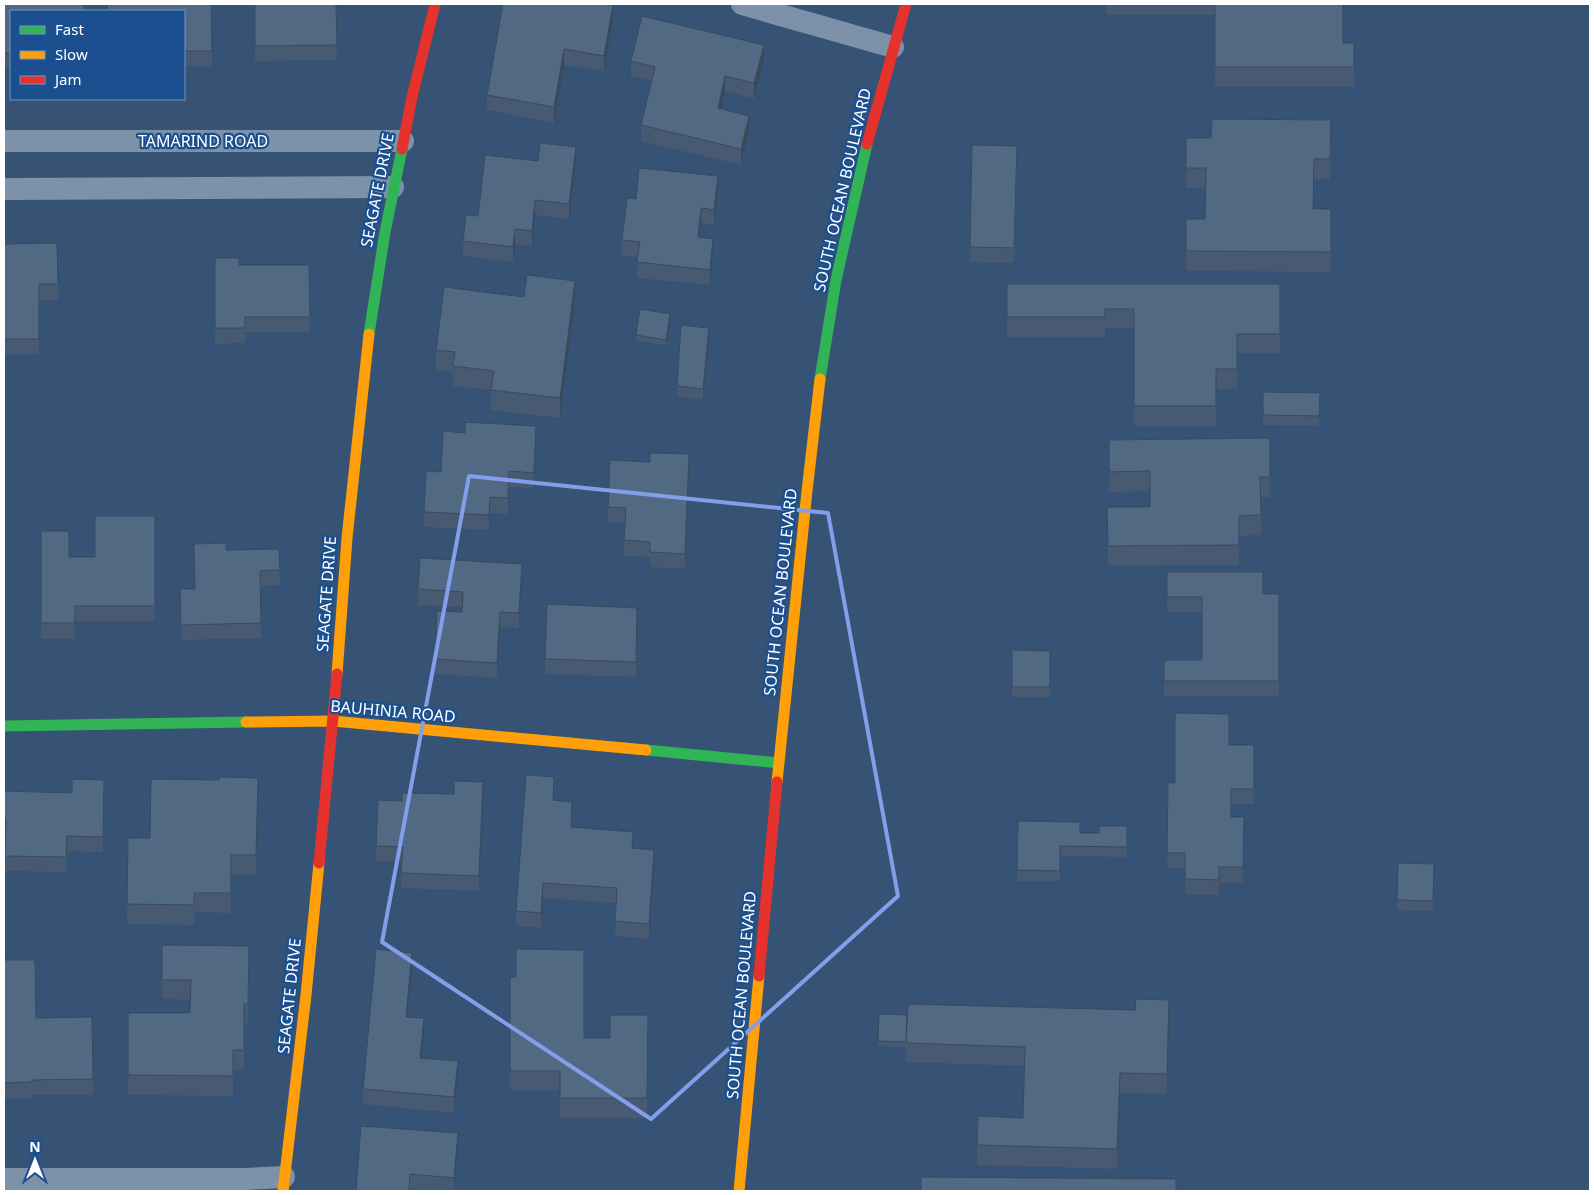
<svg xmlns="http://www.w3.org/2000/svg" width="1594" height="1195" viewBox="0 0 1594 1195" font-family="'Noto Sans',sans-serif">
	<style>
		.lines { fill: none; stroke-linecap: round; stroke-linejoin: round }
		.street { stroke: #7d92a8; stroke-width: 22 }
		.fast { stroke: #30b455; stroke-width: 11 }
		.slow { stroke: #ff9f0a; stroke-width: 11 }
		.jam { stroke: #e5322d; stroke-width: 11 }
		.wall { fill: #475a72 }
		.shaded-wall { fill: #394a5c }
		.building { fill: #526984; stroke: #394a5c }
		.marked { fill: none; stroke: #839eea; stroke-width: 4; stroke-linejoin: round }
		.labels { text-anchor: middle; stroke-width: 4.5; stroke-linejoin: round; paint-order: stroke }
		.street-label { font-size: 16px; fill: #fff; stroke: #1b4f8f }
	</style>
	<rect width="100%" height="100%" fill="#365274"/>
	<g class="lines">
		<g class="street">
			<polyline points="742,4 893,47"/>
			<polyline points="4,141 403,141"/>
			<polyline points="4,189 393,187"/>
			<polyline points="4,1179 245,1179 284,1177"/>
		</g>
		<g class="fast">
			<polyline points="369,334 385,232 402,149"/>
			<polyline points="820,379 836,280 867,144"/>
			<polyline points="4,726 246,722"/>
			<polyline points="646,750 779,763"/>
		</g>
		<g class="slow">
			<polyline points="337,674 347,538 369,334"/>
			<polyline points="246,722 333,721 646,750"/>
			<polyline points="777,782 807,491 820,379"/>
			<polyline points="283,1191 306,995 319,863"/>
			<polyline points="739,1191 759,976"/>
		</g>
		<g class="jam">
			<polyline points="867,144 906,4"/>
			<polyline points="402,149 412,97 435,4"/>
			<polyline points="319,863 337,674"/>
			<polyline points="759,976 777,782"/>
		</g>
	</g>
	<g class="wall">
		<polygon points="4,4 11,11 11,68 4,68"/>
		<polygon points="211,4 212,66 184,66 184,11"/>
		<polygon points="255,4 336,4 337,60 255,61"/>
		<polygon points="1106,4 1343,4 1343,43 1354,43 1354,87 1215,87 1215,15 1106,15"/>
		<polygon points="613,19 604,71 564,65 554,123 487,110 487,95"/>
		<polygon points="764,60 754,99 725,91 721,109 749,131 741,165 641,141 641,125 652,81 631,76 631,61"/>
		<polygon points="1186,138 1331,140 1330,179 1314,179 1313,209 1331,209 1331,272 1186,271 1186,219 1205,219 1205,188 1186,188"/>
		<polygon points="538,161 576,162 569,219 535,215 532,246 515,244 513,262 463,256 463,241 478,216"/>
		<polygon points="1017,161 1014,263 970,262 970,247"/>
		<polygon points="718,191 714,225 701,223 700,237 713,254 710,285 637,278 638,257 622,255 622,240 636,199"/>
		<polygon points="57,243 58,300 39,300 39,354 4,354 4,244"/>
		<polygon points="215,258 239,265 309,265 310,332 245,332 245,343 215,344"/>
		<polygon points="1007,284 1280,284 1280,353 1237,353 1237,389 1216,389 1216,426 1134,426 1134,328 1105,328 1105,337 1007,337"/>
		<polygon points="524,297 575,301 560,418 491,410 491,390 453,386 453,372 436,370 436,350"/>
		<polygon points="670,319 666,345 636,341 636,335"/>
		<polygon points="709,338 703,399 677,397 677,386"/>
		<polygon points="1263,392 1320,393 1319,426 1263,425"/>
		<polygon points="1270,438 1270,497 1261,497 1261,535 1239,536 1239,565 1108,566 1107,507 1150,507 1150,491 1109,492 1109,440"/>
		<polygon points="536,441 534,488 509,487 508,514 490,513 489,530 424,527 424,512 441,472"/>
		<polygon points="650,462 689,470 685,569 650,567 650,557 624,556 625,523 608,522 608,507"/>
		<polygon points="155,516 155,621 75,621 75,639 41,639 41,531 69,557 95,557"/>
		<polygon points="279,549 280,585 260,586 261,638 181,640 180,589 195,589 226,550"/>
		<polygon points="1167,572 1263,594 1279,594 1279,696 1164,696 1164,660 1202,660 1202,612 1167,612"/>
		<polygon points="522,579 519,628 500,627 497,678 435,674 435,659 462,612 462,607 418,605 418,589"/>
		<polygon points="637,623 636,677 545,674 545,659"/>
		<polygon points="1012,650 1050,651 1050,697 1012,697"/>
		<polygon points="1229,745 1254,745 1254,804 1231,804 1231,817 1244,817 1243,883 1219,883 1219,895 1185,894 1185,868 1167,868 1168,783 1175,783"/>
		<polygon points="104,780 103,852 67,851 66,872 5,871 6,833 4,833 4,791 72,793"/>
		<polygon points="554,792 554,800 572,817 572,827 633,848 654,865 649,939 615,936 616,903 543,898 541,928 516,926 516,911"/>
		<polygon points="454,794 483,797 479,891 401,888 402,862 376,861 376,846 402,801"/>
		<polygon points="258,798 256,875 231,875 231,913 194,912 194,925 127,924 127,904"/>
		<polygon points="1018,821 1080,833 1099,833 1127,826 1127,857 1060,856 1060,881 1017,881"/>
		<polygon points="1398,863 1434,864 1433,911 1397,910"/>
		<polygon points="162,945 249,946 248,1023 244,1023 244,1070 233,1070 233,1096 128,1095 128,1013 190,1013 190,1000 162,999"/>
		<polygon points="4,960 36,1018 92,1017 93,1095 32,1095 32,1098 4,1098"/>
		<polygon points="412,968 408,1017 424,1034 421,1058 458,1077 454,1113 363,1104 363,1089"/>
		<polygon points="510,977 584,1038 610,1038 648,1015 647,1118 560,1118 560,1090 510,1090"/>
		<polygon points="879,1014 1169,1020 1167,1094 1120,1093 1117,1169 977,1165 977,1145 1023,1118 1025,1066 906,1062 906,1047 878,1046"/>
		<polygon points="458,1148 454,1191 433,1191 410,1189 356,1191"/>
	</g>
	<g class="shaded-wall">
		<polygon points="613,4 613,19 604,71 604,56"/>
		<polygon points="764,45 764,60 754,99 754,83"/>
		<polygon points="564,49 564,65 554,123 554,107"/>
		<polygon points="725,76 725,91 718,124 718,108"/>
		<polygon points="749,116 749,131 741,165 741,149"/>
		<polygon points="576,147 576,162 569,219 569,204"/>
		<polygon points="718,176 718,191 714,225 714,210"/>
		<polygon points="535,200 535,215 532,246 532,231"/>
		<polygon points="701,208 701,223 698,252 698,237"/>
		<polygon points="515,229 515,244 513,262 513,247"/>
		<polygon points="713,239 713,254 710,285 710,270"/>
		<polygon points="575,281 575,301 560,418 560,398"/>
		<polygon points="670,314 670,319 666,345 666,340"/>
		<polygon points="709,328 709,338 703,399 703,389"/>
		<polygon points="536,426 536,441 534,488 534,473"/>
		<polygon points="689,454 689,470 685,569 685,554"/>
		<polygon points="509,471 509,487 508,514 508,498"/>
		<polygon points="490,497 490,513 489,530 489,515"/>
		<polygon points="522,564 522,579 519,628 519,613"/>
		<polygon points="637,608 637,623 636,677 636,662"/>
		<polygon points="500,612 500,627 497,678 497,663"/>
		<polygon points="554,777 554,792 553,816 553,800"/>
		<polygon points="258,778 258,798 256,875 256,855"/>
		<polygon points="483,782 483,797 479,891 479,876"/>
		<polygon points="572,802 572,817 571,843 571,827"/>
		<polygon points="654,850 654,865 649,939 649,924"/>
		<polygon points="543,883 543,898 541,928 541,913"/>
		<polygon points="412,953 412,968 406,1032 406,1017"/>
		<polygon points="1169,1000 1169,1020 1167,1094 1167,1074"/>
		<polygon points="424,1018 424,1034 420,1073 420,1058"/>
		<polygon points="458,1061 458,1077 454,1113 454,1097"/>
		<polygon points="1120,1073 1120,1093 1117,1169 1117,1149"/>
		<polygon points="458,1133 458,1148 454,1191 454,1178"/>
	</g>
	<g class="building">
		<polygon points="4,4 84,4 84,11 11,11 11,53 4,53"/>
		<polygon points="107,4 211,4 212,51 184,51 184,11 107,11"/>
		<polygon points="255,4 336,4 337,45 255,46"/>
		<polygon points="503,4 613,4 604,56 564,49 554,107 487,95"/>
		<polygon points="1215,4 1343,4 1343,43 1354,43 1354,67 1215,67"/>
		<polygon points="642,16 764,45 754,83 725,76 718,108 749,116 741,149 641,125 655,67 631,61"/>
		<polygon points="1212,119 1331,120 1330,159 1314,159 1313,209 1331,209 1331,252 1186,251 1186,219 1205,219 1206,168 1186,168 1186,138 1211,138"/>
		<polygon points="540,143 576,147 569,204 535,200 532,231 515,229 513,247 463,241 466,215 478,216 485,155 538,161"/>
		<polygon points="972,145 1017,146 1014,248 970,247"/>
		<polygon points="639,168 718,176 714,210 701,208 698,237 713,239 710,270 637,262 640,242 622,240 627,198 636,199"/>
		<polygon points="57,243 58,284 39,284 39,339 4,339 4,244"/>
		<polygon points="215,258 239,258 239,265 309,265 310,317 245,317 245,328 215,328"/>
		<polygon points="527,275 575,281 560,398 491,390 494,371 453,366 455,352 436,350 444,287 524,297"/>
		<polygon points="1007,284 1280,284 1280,334 1237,334 1237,369 1216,369 1216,406 1134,406 1134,309 1105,309 1105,317 1007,317"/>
		<polygon points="640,309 670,314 666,340 636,335"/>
		<polygon points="681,325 709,328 703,389 677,386"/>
		<polygon points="1263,392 1320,393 1319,416 1263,415"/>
		<polygon points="465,422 536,426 534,473 509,471 508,498 490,497 489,515 424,512 426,471 441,472 443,431 465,433"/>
		<polygon points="1270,438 1270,477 1260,477 1261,515 1239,516 1239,545 1108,546 1107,507 1150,507 1150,471 1109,472 1109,440"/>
		<polygon points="650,453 689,454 685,554 650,552 650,542 624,540 626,508 608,507 610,460 650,462"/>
		<polygon points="95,516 155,516 155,606 75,606 75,623 41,623 41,531 69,531 69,557 95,557"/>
		<polygon points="226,543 226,550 279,549 280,570 260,571 261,623 181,625 180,589 195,589 194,544"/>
		<polygon points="420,558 522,564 519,613 500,612 497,663 435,659 437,611 462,612 463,592 418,589"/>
		<polygon points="1167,572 1263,572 1263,594 1279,594 1279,681 1164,681 1164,660 1202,660 1202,597 1167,597"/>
		<polygon points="547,604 637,608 636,662 545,659"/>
		<polygon points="1012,650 1050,651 1050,687 1012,687"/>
		<polygon points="1175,713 1229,714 1229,745 1254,745 1254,789 1231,789 1231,817 1244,817 1243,867 1219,867 1219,880 1185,879 1185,853 1167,853 1168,783 1175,783"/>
		<polygon points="526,775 554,777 553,800 572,802 571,827 633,832 632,848 654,850 649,924 615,921 617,888 543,883 541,913 516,911"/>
		<polygon points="219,777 258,778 256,855 231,855 231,893 194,893 194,905 127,904 128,838 150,838 151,779 219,780"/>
		<polygon points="72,779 104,780 103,837 67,836 66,857 5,856 6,818 4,818 4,791 72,793"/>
		<polygon points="454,781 483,782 479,876 401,873 403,847 376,846 378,800 402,801 402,793 454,794"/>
		<polygon points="1018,821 1080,822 1080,833 1099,833 1099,826 1127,826 1127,847 1060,846 1060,871 1017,870"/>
		<polygon points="1398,863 1434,864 1433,901 1397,900"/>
		<polygon points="162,945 249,946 248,1004 244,1004 244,1050 233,1050 233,1076 128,1075 128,1013 190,1013 191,980 162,980"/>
		<polygon points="376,949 412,953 406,1017 424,1018 420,1058 458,1061 454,1097 363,1089"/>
		<polygon points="516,949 584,950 584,1038 610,1038 610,1015 648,1015 647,1098 560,1098 560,1071 510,1071 510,977 516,977"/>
		<polygon points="4,960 35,960 36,1018 92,1017 93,1079 32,1080 32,1082 4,1083"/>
		<polygon points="1136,999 1169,1000 1167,1074 1120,1073 1117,1149 977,1145 978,1116 1023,1118 1025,1047 906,1043 908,1004 1135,1010"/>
		<polygon points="879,1014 907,1015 906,1042 878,1041"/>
		<polygon points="361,1126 458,1133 454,1178 410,1174 409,1191 356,1191"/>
		<polygon points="921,1177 1176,1179 1176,1191 921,1191"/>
	</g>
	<path class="marked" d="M 469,476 L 828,513 L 898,896 L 651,1119 L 382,942 Z"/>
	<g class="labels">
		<g class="street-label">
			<text x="203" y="147">TAMARIND ROAD</text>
			<text transform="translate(377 190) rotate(-79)" y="6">SEAGATE DRIVE</text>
			<text transform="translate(842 190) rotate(-77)" y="6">SOUTH OCEAN BOULEVARD</text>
			<text transform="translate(780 592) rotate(-84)" y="6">SOUTH OCEAN BOULEVARD</text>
			<text transform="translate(326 594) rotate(-86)" y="6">SEAGATE DRIVE</text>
			<text transform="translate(393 711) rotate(5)" y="6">BAUHINIA ROAD</text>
			<text transform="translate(741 995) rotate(-85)" y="6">SOUTH OCEAN BOULEVARD</text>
			<text transform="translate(289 996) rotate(-84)" y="6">SEAGATE DRIVE</text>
		</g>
	</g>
	<rect width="1594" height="1195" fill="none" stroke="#ffffff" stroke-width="10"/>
	<rect x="10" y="10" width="175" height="90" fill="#1b4f8f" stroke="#7695bc"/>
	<rect x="20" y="26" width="25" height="8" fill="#30b455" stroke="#7695bc"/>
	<text x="55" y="35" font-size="15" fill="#ffffff">Fast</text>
	<rect x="20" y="51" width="25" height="8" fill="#ff9f0a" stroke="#7695bc"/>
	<text x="55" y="60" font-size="15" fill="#ffffff">Slow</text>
	<rect x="20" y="76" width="25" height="8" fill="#e5322d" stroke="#7695bc"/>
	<text x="55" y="85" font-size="15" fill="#ffffff">Jam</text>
	<g transform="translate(35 1160)" stroke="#1b4f8f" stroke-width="4" paint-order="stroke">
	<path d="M0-4L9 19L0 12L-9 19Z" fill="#ffffff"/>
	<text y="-8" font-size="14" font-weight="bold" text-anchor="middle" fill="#ffffff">N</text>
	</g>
</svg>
